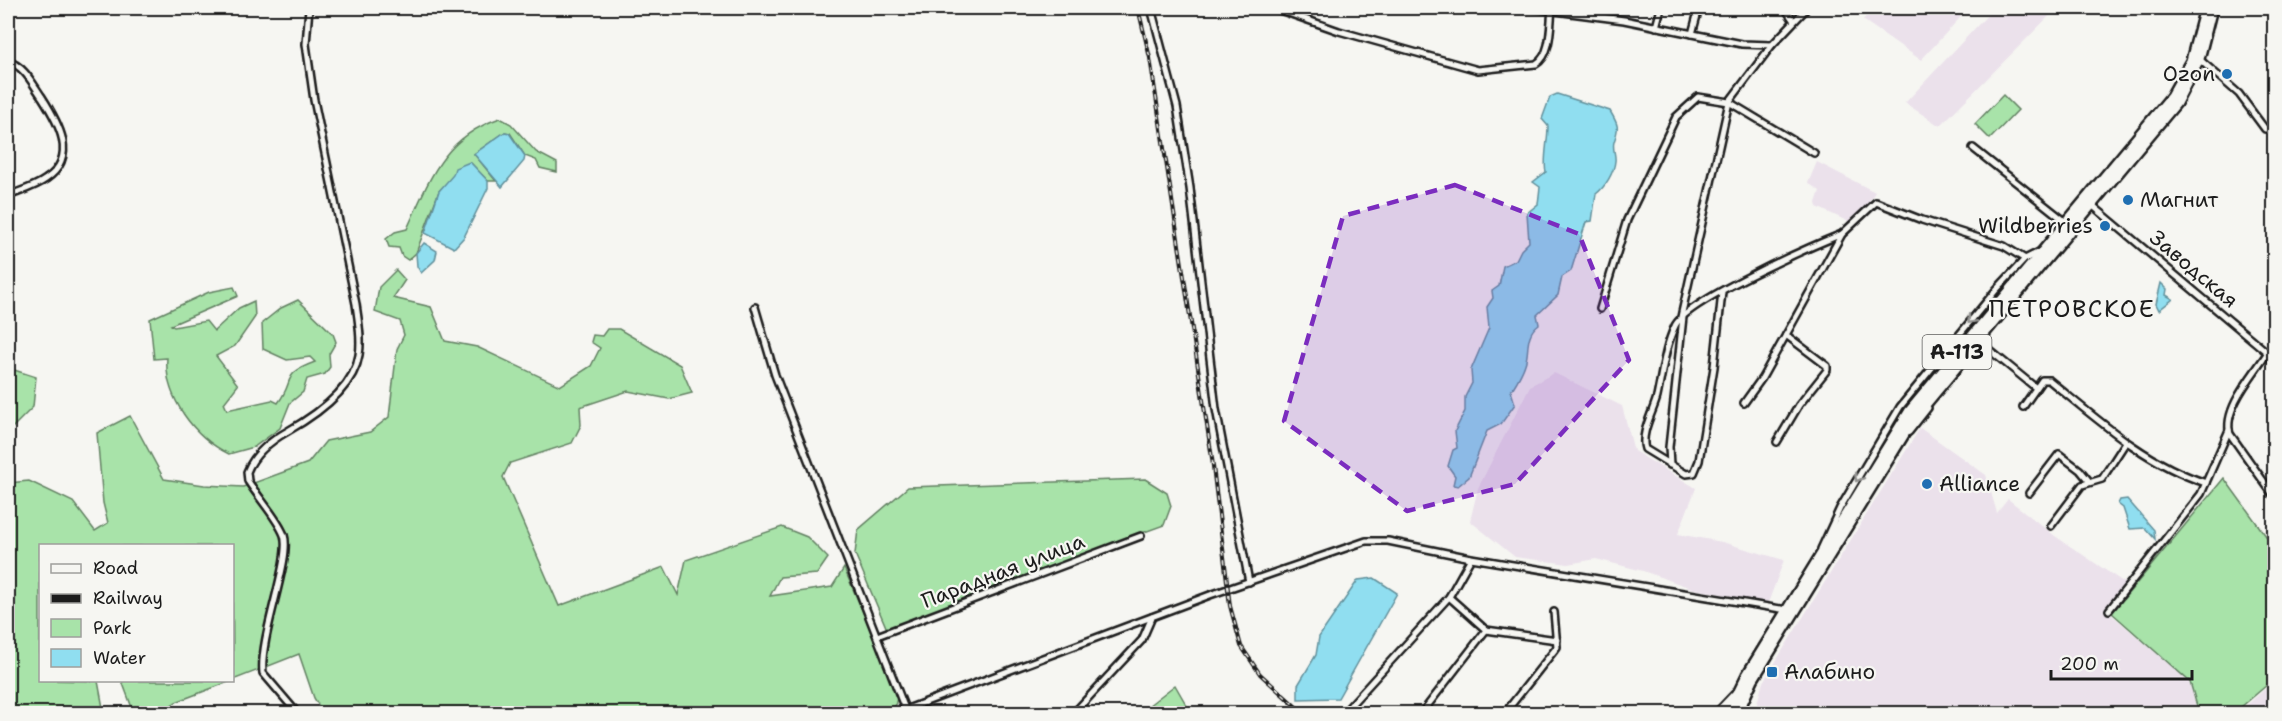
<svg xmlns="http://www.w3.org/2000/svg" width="2282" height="721" viewBox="0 0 2282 721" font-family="'Shantell Sans',sans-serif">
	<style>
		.built { fill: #ebe1eb }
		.green { fill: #a8e3a9; stroke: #628062; stroke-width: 1.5 }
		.water { fill: #90def0; stroke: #62909b; stroke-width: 1.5 }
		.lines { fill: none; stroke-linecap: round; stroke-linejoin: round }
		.minor-casing { stroke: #1c1c1c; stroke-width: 10 }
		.tertiary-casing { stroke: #1c1c1c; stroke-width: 11 }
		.trunk-casing { stroke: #1c1c1c; stroke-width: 14 }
		.minor { stroke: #f6f6f2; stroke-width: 5 }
		.tertiary { stroke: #f6f6f2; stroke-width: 7 }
		.trunk { stroke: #f6f6f2; stroke-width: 9 }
		.rail-casing { stroke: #1c1c1c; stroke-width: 4 }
		.rail { stroke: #f6f6f2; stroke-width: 1.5; stroke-dasharray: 4.5; stroke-linecap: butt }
		.oneway { stroke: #949492 }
		.marked { fill: #7b2cbf; fill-opacity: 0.2; stroke: #7b2cbf; stroke-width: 4.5; stroke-dasharray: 12 8; stroke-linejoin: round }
		.poi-dot { fill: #1f6fb2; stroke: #f6f6f2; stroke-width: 2 }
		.labels { text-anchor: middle; stroke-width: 4.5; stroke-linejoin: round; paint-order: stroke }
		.shield { fill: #f6f6f2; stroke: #5d5d5c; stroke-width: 1.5 }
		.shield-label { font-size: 20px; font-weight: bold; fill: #1c1c1c }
		.poi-label { font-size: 21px; fill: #1c1c1c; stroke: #f6f6f2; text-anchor: start }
		.street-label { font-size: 21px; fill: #1c1c1c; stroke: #f6f6f2 }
		.quarter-label { font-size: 24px; letter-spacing: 1.5px; fill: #1c1c1c; stroke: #f6f6f2 }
	</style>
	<rect width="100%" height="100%" fill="#f6f6f2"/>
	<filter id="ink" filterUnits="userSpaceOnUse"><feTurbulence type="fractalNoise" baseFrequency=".0167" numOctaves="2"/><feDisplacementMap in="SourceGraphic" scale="12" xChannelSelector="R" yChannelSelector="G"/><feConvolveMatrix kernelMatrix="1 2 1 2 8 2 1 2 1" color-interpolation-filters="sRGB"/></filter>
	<g filter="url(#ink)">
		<g class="built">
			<polygon points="1873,8 1969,8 1921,60 1863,20"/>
			<polygon points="1994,8 2057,8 1940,126 1905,103"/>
			<polygon points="1817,162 1875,192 1861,214 1852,221 1847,221 1817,207 1816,203 1820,191 1808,183"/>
			<polygon points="1554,373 1622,406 1634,451 1696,488 1678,534 1722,542 1784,560 1768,603 1694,589 1643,571 1596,559 1568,564 1515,557 1470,521 1478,488 1530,386"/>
			<polygon points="1920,428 1986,475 1997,513 2008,499 2055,536 2126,584 2106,610 2189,681 2198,713 1754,714 1763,682"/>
			<polygon points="2274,681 2274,713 2238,713"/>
		</g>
		<g class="green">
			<polygon points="2003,95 2018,110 1990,139 1975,124"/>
			<path d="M 500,118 L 511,124 L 536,152 L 557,163 L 557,172 L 540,168 L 536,160 L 525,156 L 510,133 L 505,132 L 474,154 L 496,181 L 488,181 L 470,162 L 439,191 L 416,253 L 408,260 L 402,256 L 399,248 L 389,247 L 386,239 L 395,232 L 407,229 C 430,178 443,138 500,118 Z"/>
			<polygon points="396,270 405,280 393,298 431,307 445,341 477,347 560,386 591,366 600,348 591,342 593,335 602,336 607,329 619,329 680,365 692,393 669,399 628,391 580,407 581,425 572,443 510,463 503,477 559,606 664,567 678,595 686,560 782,527 807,537 828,558 817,574 780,577 770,596 832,587 844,568 898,694 895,706 871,714 323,713 314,698 299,654 233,680 232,546 40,546 40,680 98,681 104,713 8,714 8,483 29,481 73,502 95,531 108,523 103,503 97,433 130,416 164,479 204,485 243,487 308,463 326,441 370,432 389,417 397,349 404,335 400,321 375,312 379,287"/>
			<path d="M 234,287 L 238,296 L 171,325 L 174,327 L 206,321 L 214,331 L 239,308 L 254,301 L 255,317 L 235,346 L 216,356 L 238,385 L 224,403 L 227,410 L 272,400 L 278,403 C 296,379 280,375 315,362 L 310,357 L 287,360 L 263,349 L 262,323 L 281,308 L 298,300 L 333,334 L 336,342 L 329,354 L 330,367 L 325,374 L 307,379 L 303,392 L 290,403 L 280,428 L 254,447 L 229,454 C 194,437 164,397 167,358 L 154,359 L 150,319 L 209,292 Z"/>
			<polygon points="8,368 36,377 33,407 8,432"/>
			<polygon points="2224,478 2274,547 2274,679 2234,713 2199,713 2190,682 2112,613"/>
			<polygon points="1145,479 1167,493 1171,506 1164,525 982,591 889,634 855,554 858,530 908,487"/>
			<polygon points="122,681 231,681 176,702 160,713 134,713"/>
			<polygon points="1175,685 1191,713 1139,713"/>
		</g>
		<g class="water">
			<path d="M 1557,94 L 1610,111 C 1619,126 1619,127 1614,142 C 1612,148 1616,155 1615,161 C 1614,173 1605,187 1596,194 L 1592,221 L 1586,222 L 1571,271 L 1562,277 L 1558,295 L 1537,315 L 1539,324 C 1524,335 1530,351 1525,364 C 1522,374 1516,383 1511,391 L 1515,404 L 1501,424 L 1487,431 L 1469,477 L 1458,486 L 1453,485 L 1455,476 L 1448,466 L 1453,450 L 1457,448 L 1455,431 L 1465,411 L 1465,397 L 1472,383 L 1471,370 L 1489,328 L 1487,307 L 1493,298 L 1492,291 L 1499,286 L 1503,266 L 1516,260 L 1521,250 L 1529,242 L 1527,213 L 1538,204 L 1540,187 L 1533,182 L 1546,172 C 1543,161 1548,141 1548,126 L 1542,119 L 1550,97 Z"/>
			<polygon points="505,132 509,133 525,156 524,161 502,187 474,154"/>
			<polygon points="470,162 488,181 488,188 464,237 454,248 425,233 439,191 453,175 455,168"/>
			<polygon points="424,243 437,251 435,260 421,273 417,266 416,253"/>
			<polygon points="2161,283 2167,289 2166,295 2173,299 2159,310 2156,304"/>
			<polygon points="2127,499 2154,530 2155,539 2145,528 2130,529 2123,508 2118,504 2120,500"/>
			<polygon points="1374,578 1397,593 1338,698 1298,699 1298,685 1316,655 1319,637 1358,580"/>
		</g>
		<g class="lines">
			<g class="minor-casing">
				<g id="minor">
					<polyline points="1151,8 1177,106 1190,188 1216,409 1249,582"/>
					<path d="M 1274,8 L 1339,31 L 1478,70 L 1536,64 C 1552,55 1550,24 1552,8"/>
					<polyline points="1532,8 1624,20 1742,44 1772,45"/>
					<polyline points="1785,8 1794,21"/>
					<polyline points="1656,27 1661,8"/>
					<polyline points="1692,34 1699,8"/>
					<polyline points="2199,59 2239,94 2265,129 2274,129"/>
					<path d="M 8,61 C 25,67 32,83 42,97 C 58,122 79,157 46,179 C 35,187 20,191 8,196"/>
					<polyline points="1973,148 2066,222"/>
					<polyline points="2092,205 2274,358"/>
					<path d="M 1722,292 L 1714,367 L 1699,461 L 1694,473 L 1686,474 L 1645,449 C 1640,434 1653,412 1657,397 C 1662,374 1665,347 1675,326 C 1686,301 1812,246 1842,234"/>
					<polyline points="755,307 775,375 905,709"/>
					<polyline points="1600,309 1627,220 1676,117 1698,97 1729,102 1814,153"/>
					<polyline points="1681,317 1729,102 1772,45 1807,8"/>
					<polyline points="1981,343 2036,388"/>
					<path d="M 2268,352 C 2255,373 2222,409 2230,434 L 2274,496"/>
					<polyline points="1744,403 1762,378 1842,234 1876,202 1922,220 2004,246 2025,259"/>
					<path d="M 2023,407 L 2042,380 L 2049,380 C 2097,419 2146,464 2206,483"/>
					<polyline points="1909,432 1928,408"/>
					<polyline points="1777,442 1799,405 1827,370 1827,366 1786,335"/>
					<polyline points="1670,465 1669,447 1683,317"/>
					<polyline points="2029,493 2059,454 2080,470 2089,481"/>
					<polyline points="2051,526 2082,485 2102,479 2126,442"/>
					<polyline points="1821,549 1840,508 1900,407 1996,290 2025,259 2039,252"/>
					<polyline points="2109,610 2201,494 2229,430"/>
					<polyline points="1486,630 1557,640"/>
					<polyline points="877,636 1141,536"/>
					<path d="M 298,714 L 263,673 C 259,637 292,558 284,535 C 278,519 258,497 248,481 L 247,472 C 254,454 272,440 288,431 C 316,415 354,388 359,355 C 362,338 358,320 356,304 L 314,100 L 306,44 L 309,8"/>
					<polyline points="894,714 1210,595 1366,541 1388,541 1471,558 1787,610"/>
					<polyline points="1073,714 1142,640 1152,617"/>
					<polyline points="1349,714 1348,708 1449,597 1471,558"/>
					<polyline points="1421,714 1486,630 1449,597"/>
					<polyline points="1504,714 1557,647 1554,612"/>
				</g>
			</g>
			<g class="tertiary-casing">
				<polyline id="tertiary" points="1716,714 1735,694"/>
			</g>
			<g class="trunk-casing">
				<g id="trunk">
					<polyline points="1728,714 1747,675 1909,412 2171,97 2191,61 2205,8"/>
					<polyline points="1737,714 1753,679 1914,418 2176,103 2199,59 2212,8"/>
				</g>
			</g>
			<use href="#minor" class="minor"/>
			<use href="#tertiary" class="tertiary"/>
			<use href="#trunk" class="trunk"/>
			<g class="rail-casing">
				<polyline id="rail" points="1138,8 1150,58 1212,458 1230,606 1241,646 1260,674 1304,714"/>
			</g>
			<use href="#rail" class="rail"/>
		</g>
		<defs><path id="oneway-chevron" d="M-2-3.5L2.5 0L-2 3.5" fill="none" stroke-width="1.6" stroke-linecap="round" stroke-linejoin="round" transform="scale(1.5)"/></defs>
		<g class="oneway">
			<use href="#oneway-chevron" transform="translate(1971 320) rotate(131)"/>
			<use href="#oneway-chevron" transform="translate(1858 478) rotate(121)"/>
		</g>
	</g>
	<path class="marked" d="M 1455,185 L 1579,234 L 1629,360 L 1515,484 L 1407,511 L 1284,421 L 1343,216 Z"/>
	<g class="poi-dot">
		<circle cx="2227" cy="74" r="6"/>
		<circle cx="2128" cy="200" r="6"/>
		<circle cx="2105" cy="226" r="6"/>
		<circle cx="1927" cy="484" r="6"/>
		<rect x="1766" y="666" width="12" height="12" rx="3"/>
	</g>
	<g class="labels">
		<rect class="shield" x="1922.5" y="335" width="69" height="34" rx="4.5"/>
		<g class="shield-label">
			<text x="1957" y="359">А-113</text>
		</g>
		<g class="poi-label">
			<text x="2215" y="81" text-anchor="end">Ozon</text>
			<text x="2140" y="207">Магнит</text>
			<text x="2093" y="233" text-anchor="end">Wildberries</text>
			<text x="1939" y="491">Alliance</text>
			<text x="1784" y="679">Алабино</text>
		</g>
		<g class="street-label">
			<text transform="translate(2194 269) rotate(40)" y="7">Заводская</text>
			<text transform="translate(1003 571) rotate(-21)" y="7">Парадная улица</text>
		</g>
		<g class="quarter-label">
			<text x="2072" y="317">ПЕТРОВСКОЕ</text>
		</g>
	</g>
	<rect width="2282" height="721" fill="none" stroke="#f6f6f2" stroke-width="30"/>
	<rect x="15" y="15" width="2252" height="691" fill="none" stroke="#1c1c1c" stroke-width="2" filter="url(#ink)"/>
	<rect x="39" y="544" width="195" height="138" fill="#f6f6f2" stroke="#9f9f9c" stroke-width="1.5"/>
	<rect x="51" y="564" width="30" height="9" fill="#f6f6f2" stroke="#9f9f9c" stroke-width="1.5"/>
	<text x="93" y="574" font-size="18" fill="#1c1c1c">Road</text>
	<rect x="51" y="594" width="30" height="9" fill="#1c1c1c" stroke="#9f9f9c" stroke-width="1.5"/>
	<text x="93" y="604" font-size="18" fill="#1c1c1c">Railway</text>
	<rect x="51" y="619" width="30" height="18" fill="#a8e3a9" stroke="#9f9f9c" stroke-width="1.5"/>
	<text x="93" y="634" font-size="18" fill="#1c1c1c">Park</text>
	<rect x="51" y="649" width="30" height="18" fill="#90def0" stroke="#9f9f9c" stroke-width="1.5"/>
	<text x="93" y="664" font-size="18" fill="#1c1c1c">Water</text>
	<path d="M2051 670v9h141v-9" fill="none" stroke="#1c1c1c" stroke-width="3"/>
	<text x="2060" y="670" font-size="18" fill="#1c1c1c" stroke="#f6f6f2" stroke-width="4.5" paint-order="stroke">200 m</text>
</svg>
